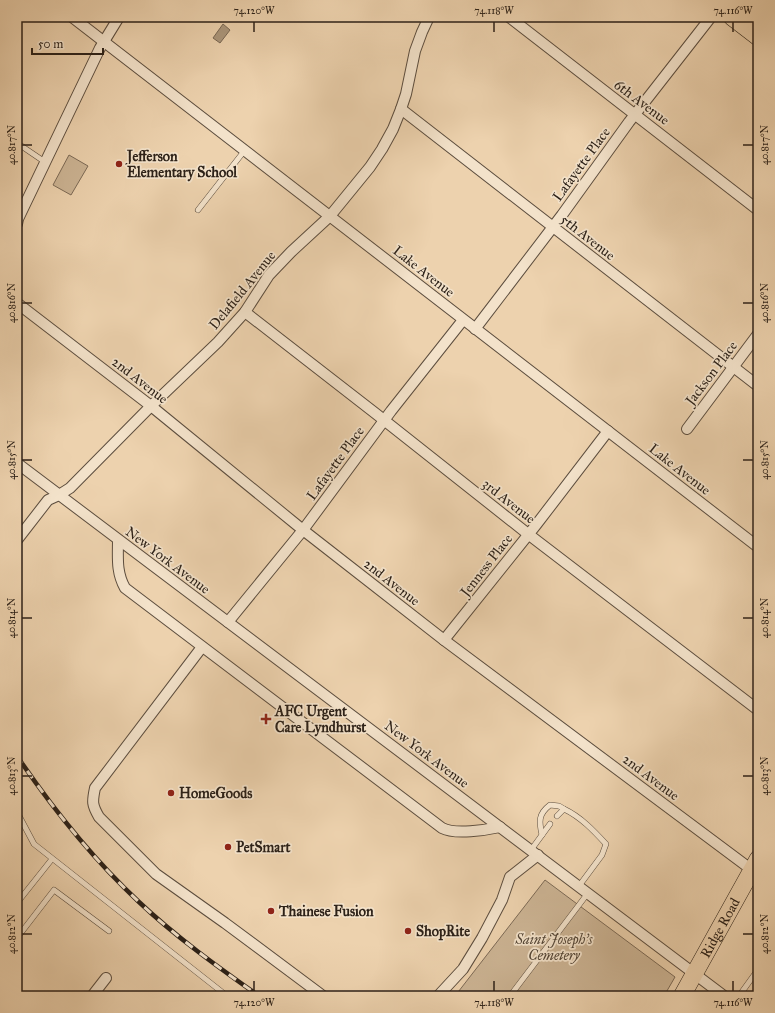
<svg xmlns="http://www.w3.org/2000/svg" width="775" height="1013" viewBox="0 0 775 1013" font-family="'IM FELL Great Primer',serif">
	<style>
		.green { fill: #ccb494; stroke: #7c6a56 }
		.water { fill: #ab967b; stroke: #786753 }
		.lines { fill: none; stroke-linecap: round; stroke-linejoin: round }
		.service-casing { stroke: #5c4d3e; stroke-width: 6 }
		.minor-casing { stroke: #5c4d3e; stroke-width: 12 }
		.primary-casing { stroke: #2c2118; stroke-width: 18 }
		.service { stroke: #f3e2ca; stroke-width: 5 }
		.minor { stroke: #f3e2ca; stroke-width: 10 }
		.primary { stroke: #edd2ae; stroke-width: 17 }
		.rail-casing { stroke: #2c2118; stroke-width: 4.5 }
		.rail { stroke: #f3e2ca; stroke-width: 3; stroke-dasharray: 9; stroke-linecap: butt }
		.ticks { fill: none; stroke: #2c2118; stroke-width: 1.5 }
		.poi-dot { fill: #8f2418; stroke: #f3e2ca; stroke-width: 1.5 }
		.labels { text-anchor: middle; stroke-width: 3.5; stroke-linejoin: round; paint-order: stroke }
		.street-label { font-size: 14px; fill: #2c2118; stroke: #f3e2ca }
		.poi-label { font-size: 14px; font-weight: bold; fill: #2c2118; stroke: #f3e2ca; text-anchor: start }
		.park-label { font-size: 14px; font-style: italic; fill: #544637; stroke: #f3e2ca }
		.neatline { fill: none; stroke: #2c2118; stroke-width: 1.5 }
		.ticks-label { font-size: 10px; text-anchor: middle; fill: #2c2118 }
	</style>
	<rect width="100%" height="100%" fill="#edd2ae"/>
	<filter id="stains"><feTurbulence type="fractalNoise" baseFrequency=".005" numOctaves="4"/><feColorMatrix values="0 0 0 0 .2 0 0 0 0 .09 0 0 0 0 .02 0 0 0 .5 -.17"/></filter>
	<radialGradient id="worn" r=".72"><stop offset=".6" stop-color="#630" stop-opacity="0"/><stop offset="1" stop-color="#630" stop-opacity=".3"/></radialGradient>
	<g class="green">
		<polygon points="69,155 88,166 71,195 53,185"/>
		<polygon points="545,880 675,977 664,996 455,996"/>
	</g>
	<polygon class="water" points="223,24 230,30 220,43 213,38"/>
	<g class="lines">
		<g class="service-casing">
			<g id="service">
				<polyline points="17,143 45,162"/>
				<polyline points="198,210 245,150"/>
				<polyline points="17,812 34,844 227,996"/>
				<path d="M 557,816 L 564,809 C 581,817 594,831 606,844 L 602,855 L 579,886"/>
				<path d="M 542,835 C 539,822 538,814 550,805 L 559,806 L 564,809"/>
				<polyline points="531,850 550,824"/>
				<polyline points="17,903 52,859"/>
				<polyline points="17,938 54,890 109,931"/>
				<polyline points="510,996 588,893"/>
				<polyline points="739,996 757,971"/>
			</g>
		</g>
		<g class="minor-casing">
			<g id="minor">
				<polyline points="72,17 758,547"/>
				<polyline points="509,17 758,210"/>
				<polyline points="401,109 758,386"/>
				<polyline points="17,224 18,219 100,48 119,17"/>
				<polyline points="17,303 151,406 303,530 444,640 756,873"/>
				<polyline points="245,312 375,413 528,534 758,710"/>
				<polyline points="475,329 562,215 629,122 711,17"/>
				<polyline points="687,429 758,334"/>
				<polyline points="17,463 724,996"/>
				<polyline points="17,540 48,500 59,495 70,488 151,406 218,342 245,312 269,275 291,252 330,216 370,167 382,149 393,129 401,109 406,94 415,51 422,32 429,17"/>
				<path d="M 118,540 C 118,557 116,572 125,588 L 442,828 C 455,835 486,830 500,827"/>
				<polyline points="228,622 303,530 391,411 463,320"/>
				<polyline points="444,640 536,525 608,431"/>
				<path d="M 202,647 L 95,788 C 92,802 92,805 99,817 L 156,874 L 225,923 L 323,996"/>
				<polyline points="92,996 106,978"/>
				<polyline points="438,996 463,969 482,938 502,900 510,877 538,855"/>
			</g>
		</g>
		<g class="primary-casing">
			<g id="primary">
				<polyline points="732,17 758,37"/>
				<path id="s1" d="M 682,996 L 758,859"/>
			</g>
		</g>
		<use href="#service" class="service"/>
		<use href="#minor" class="minor"/>
		<use href="#primary" class="primary"/>
		<g class="rail-casing">
			<path id="rail" d="M 17,756 C 53,809 93,859 139,902 C 176,937 218,967 259,996"/>
		</g>
		<use href="#rail" class="rail"/>
	</g>
	<path class="ticks" d="M 254,22 L 254,32M 494,22 L 494,32M 733,22 L 733,32M 22,145 L 32,145M 743,145 L 753,145M 22,303 L 32,303M 743,303 L 753,303M 22,460 L 32,460M 743,460 L 753,460M 22,618 L 32,618M 743,618 L 753,618M 22,776 L 32,776M 743,776 L 753,776M 22,934 L 32,934M 743,934 L 753,934M 254,981 L 254,991M 494,981 L 494,991M 733,981 L 733,991"/>
	<g class="poi-dot">
		<circle cx="119" cy="164" r="4"/>
		<path d="M264 713h4v4h4v4h-4v4h-4v-4h-4v-4h4z"/>
		<circle cx="171" cy="793" r="4"/>
		<circle cx="228" cy="847" r="4"/>
		<circle cx="271" cy="911" r="4"/>
		<circle cx="408" cy="931" r="4"/>
	</g>
	<g class="labels">
		<g class="street-label">
			<text transform="translate(642 102) rotate(37)" y="5">6th Avenue</text>
			<text transform="translate(581 164) rotate(-54)" y="5">Lafayette Place</text>
			<text transform="translate(588 237) rotate(38)" y="5">5th Avenue</text>
			<text transform="translate(424 271) rotate(38)" y="5">Lake Avenue</text>
			<text transform="translate(242 290) rotate(-51)" y="5">Delafield Avenue</text>
			<text transform="translate(711 373) rotate(-53)" y="5">Jackson Place</text>
			<text transform="translate(140 380) rotate(38)" y="5">2nd Avenue</text>
			<text transform="translate(335 463) rotate(-54)" y="5">Lafayette Place</text>
			<text transform="translate(680 469) rotate(38)" y="5">Lake Avenue</text>
			<text transform="translate(509 501) rotate(38)" y="5">3rd Avenue</text>
			<text transform="translate(168 560) rotate(37)" y="5">New York Avenue</text>
			<text transform="translate(486 565) rotate(-52)" y="5">Jenness Place</text>
			<text transform="translate(392 582) rotate(38)" y="5">2nd Avenue</text>
			<text transform="translate(427 754) rotate(37)" y="5">New York Avenue</text>
			<text transform="translate(651 777) rotate(37)" y="5">2nd Avenue</text>
			<text dy="5" stroke="none"><textPath href="#s1" startOffset="78">Ridge Road</textPath></text>
		</g>
		<g class="poi-label">
			<text x="127" y="161">Jefferson<tspan x="127" dy="16">Elementary School</tspan></text>
			<text x="275" y="716">AFC Urgent<tspan x="275" dy="16">Care Lyndhurst</tspan></text>
			<text x="179" y="798">HomeGoods</text>
			<text x="236" y="852">PetSmart</text>
			<text x="279" y="916">Thainese Fusion</text>
			<text x="416" y="936">ShopRite</text>
		</g>
		<g class="park-label">
			<text x="554" y="944">Saint Joseph's<tspan x="554" dy="16">Cemetery</tspan></text>
		</g>
	</g>
	<rect width="775" height="1013" fill="none" stroke="#edd2ae" stroke-width="44"/>
	<path d="M32 48v6h71v-6" fill="none" stroke="#2c2118" stroke-width="2"/>
	<text x="38" y="48" font-size="12" fill="#2c2118" stroke="#f3e2ca" stroke-width="3" paint-order="stroke">50 m</text>
	<rect x="22" y="22" width="731" height="969" class="neatline"/>
	<g class="ticks-label">
		<text x="254" y="14">74.120°W</text>
		<text x="494" y="14">74.118°W</text>
		<text x="733" y="14">74.116°W</text>
		<text transform="translate(11 145) rotate(-90)" y="4">40.817°N</text>
		<text transform="translate(764 145) rotate(-90)" y="4">40.817°N</text>
		<text transform="translate(11 303) rotate(-90)" y="4">40.816°N</text>
		<text transform="translate(764 303) rotate(-90)" y="4">40.816°N</text>
		<text transform="translate(11 460) rotate(-90)" y="4">40.815°N</text>
		<text transform="translate(764 460) rotate(-90)" y="4">40.815°N</text>
		<text transform="translate(11 618) rotate(-90)" y="4">40.814°N</text>
		<text transform="translate(764 618) rotate(-90)" y="4">40.814°N</text>
		<text transform="translate(11 776) rotate(-90)" y="4">40.813°N</text>
		<text transform="translate(764 776) rotate(-90)" y="4">40.813°N</text>
		<text transform="translate(11 934) rotate(-90)" y="4">40.812°N</text>
		<text transform="translate(764 934) rotate(-90)" y="4">40.812°N</text>
		<text x="254" y="1006">74.120°W</text>
		<text x="494" y="1006">74.118°W</text>
		<text x="733" y="1006">74.116°W</text>
	</g>
	<rect width="100%" height="100%" filter="url(#stains)"/>
	<rect width="100%" height="100%" fill="url(#worn)"/>
</svg>
